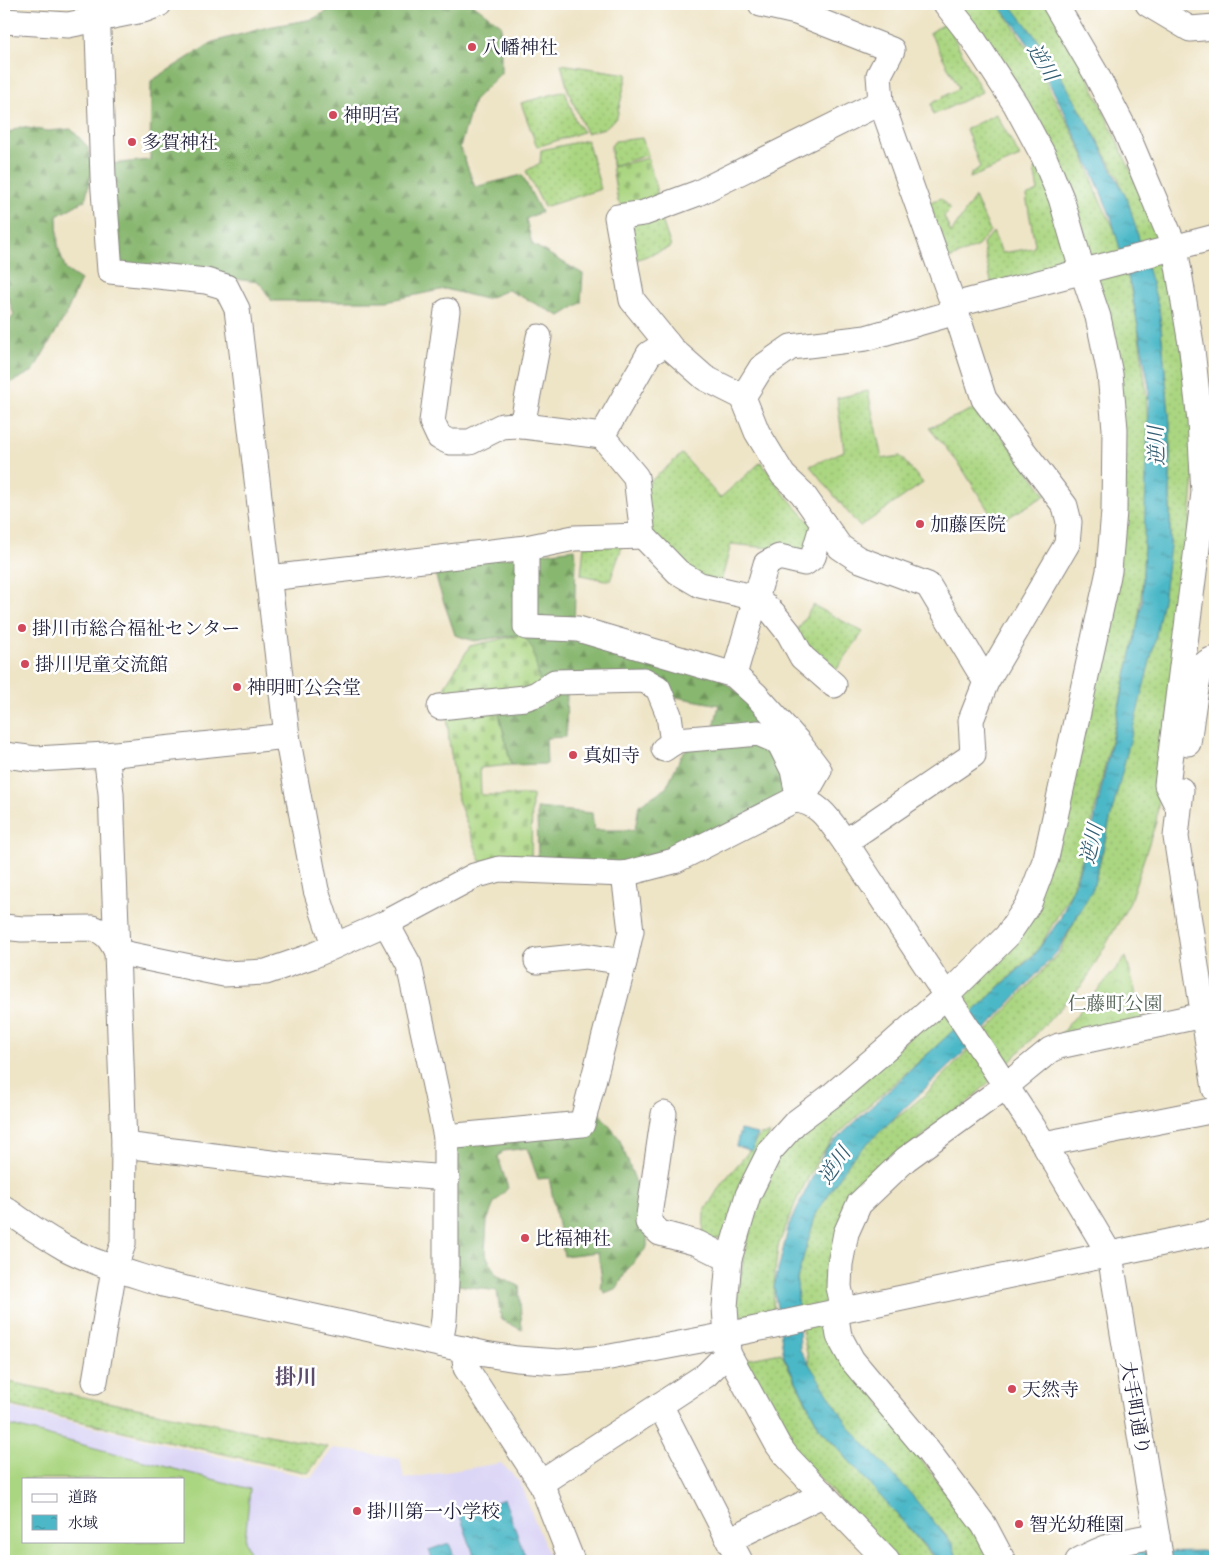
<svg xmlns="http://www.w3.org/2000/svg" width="1219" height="1565" viewBox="0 0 1219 1565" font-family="'Gentium Book Plus','Noto Serif JP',serif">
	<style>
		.built { fill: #dcd6f6; fill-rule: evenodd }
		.grass { fill: url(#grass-dots); stroke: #667c5e }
		.forest { fill: url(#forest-firs); stroke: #556c55 }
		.cemetery { fill: url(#cemetery-stones); stroke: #667c5e }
		.park { fill: url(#park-crowns); stroke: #667c5e }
		.garden { fill: #abd681; stroke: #667c5e; fill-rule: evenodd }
		.water { fill: url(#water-ripples); stroke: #376d81 }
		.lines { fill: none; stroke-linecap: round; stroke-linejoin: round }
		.minor-casing { stroke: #888380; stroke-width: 27 }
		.minor { stroke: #fff; stroke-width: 25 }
		.poi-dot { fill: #d1495b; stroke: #fff; stroke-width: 2 }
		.labels { text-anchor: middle; stroke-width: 5; stroke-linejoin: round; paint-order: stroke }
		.poi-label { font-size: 19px; fill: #22223b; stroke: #fff; text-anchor: start }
		.park-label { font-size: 19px; fill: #526154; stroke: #fff }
		.street-label { font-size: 19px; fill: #22223b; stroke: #fff }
		.water-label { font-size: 20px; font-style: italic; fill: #335e73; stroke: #fff }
		.quarter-label { font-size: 21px; font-weight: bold; fill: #5c4c6b; stroke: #fff }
	</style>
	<defs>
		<pattern id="grass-dots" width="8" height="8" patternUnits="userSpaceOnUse" patternTransform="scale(1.25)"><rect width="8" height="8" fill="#abd681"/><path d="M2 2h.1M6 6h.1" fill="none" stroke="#93b770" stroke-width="1.8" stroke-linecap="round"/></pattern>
		<pattern id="forest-firs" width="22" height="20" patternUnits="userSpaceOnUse" patternTransform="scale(1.25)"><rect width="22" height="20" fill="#88b76f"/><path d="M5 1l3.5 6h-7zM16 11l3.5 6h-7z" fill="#6f945c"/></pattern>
		<pattern id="cemetery-stones" width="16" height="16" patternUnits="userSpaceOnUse" patternTransform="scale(1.25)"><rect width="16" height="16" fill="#abd681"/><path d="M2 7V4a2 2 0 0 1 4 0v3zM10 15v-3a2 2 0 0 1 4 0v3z" fill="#93b770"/></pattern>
		<pattern id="park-crowns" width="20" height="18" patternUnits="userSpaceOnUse" patternTransform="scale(1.25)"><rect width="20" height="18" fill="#abd681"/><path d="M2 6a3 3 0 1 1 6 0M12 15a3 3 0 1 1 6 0" fill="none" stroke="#93b770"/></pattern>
		<pattern id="water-ripples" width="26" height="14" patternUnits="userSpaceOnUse" patternTransform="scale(1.25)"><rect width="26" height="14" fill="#4cb8c7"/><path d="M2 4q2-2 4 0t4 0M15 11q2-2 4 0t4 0" fill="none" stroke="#3f95a3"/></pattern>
	</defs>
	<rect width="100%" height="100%" fill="#fff"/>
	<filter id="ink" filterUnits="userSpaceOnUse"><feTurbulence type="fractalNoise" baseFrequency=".02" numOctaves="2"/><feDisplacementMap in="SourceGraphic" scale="10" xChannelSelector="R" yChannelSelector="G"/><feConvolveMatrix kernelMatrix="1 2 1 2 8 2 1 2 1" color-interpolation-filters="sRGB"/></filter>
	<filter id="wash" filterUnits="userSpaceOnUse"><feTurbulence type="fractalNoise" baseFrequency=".0096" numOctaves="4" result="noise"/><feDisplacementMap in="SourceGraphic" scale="20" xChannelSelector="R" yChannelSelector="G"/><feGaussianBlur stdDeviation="1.12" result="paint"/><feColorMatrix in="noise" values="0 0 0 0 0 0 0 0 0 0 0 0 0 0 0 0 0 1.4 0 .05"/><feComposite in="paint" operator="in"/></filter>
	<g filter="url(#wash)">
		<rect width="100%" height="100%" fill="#eee4c6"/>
		<path class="built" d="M 4,1406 L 311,1478 L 333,1448 L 400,1459 L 404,1479 L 501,1463 L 519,1481 L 551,1561 L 4,1561 ZM 24,1479 L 184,1479 L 184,1541 L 24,1541 Z"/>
		<g class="grass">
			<polygon points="958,4 998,4 1034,57 1051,93 1067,121 1084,156 1098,196 1122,245 1137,321 1146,389 1148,430 1146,483 1150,514 1144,545 1143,576 1138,624 1086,847 1070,894 1038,950 971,1014 958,993 1018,935 1119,521 1090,255 1085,233 1078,212"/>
			<polygon points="1010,4 1055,4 1172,262 1196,456 1179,632 1156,822 1129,904 1084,983 1008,1064 967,1103 883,1166 830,1299 881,1405 995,1561 963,1561 957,1556 950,1540 846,1424 810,1367 797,1307 797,1279 809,1228 839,1172 878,1130 903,1113 927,1093 985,1033 1059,953 1095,880 1102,855 1170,546 1170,424 1159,308 1118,177 1081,111"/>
			<polygon points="946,22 982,92 933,115 931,104 959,88 930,33"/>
			<polygon points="561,64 627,74 617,117 605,128 586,133 568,90"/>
			<polygon points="565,91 575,120 583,132 537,147 521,103"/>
			<polygon points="996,114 1020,157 970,178 971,174 980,167 966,129"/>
			<polygon points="642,138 648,155 612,166 611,146 615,141"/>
			<polygon points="587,140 601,189 544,207 526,171 540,163 541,150"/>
			<polygon points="1034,169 1042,169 1076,268 993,291 983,244 993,232 1002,253 1033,248 1035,244 1026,196 1038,191"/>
			<polygon points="975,197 990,231 978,246 943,262 922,205 941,198 951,209 944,216 951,233"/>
			<polygon points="659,211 671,247 633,261 625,229"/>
			<polygon points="868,391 882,459 900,456 923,483 860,527 810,466 844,451 837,398"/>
			<polygon points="980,406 1046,495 997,524 960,465 929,428"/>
			<polygon points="682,454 720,498 761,462 786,496 812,525 807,554 780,549 731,544 721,582 687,577 646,533 646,485"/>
			<polygon points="623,544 610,581 581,575 584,545"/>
			<polygon points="813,605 863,632 832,676 796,633"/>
			<polygon points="943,1008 956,1029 875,1100 835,1137 820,1156 798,1197 778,1246 775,1271 773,1310 733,1318 752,1214 780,1153"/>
			<polygon points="770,1134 728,1237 703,1240 704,1212 722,1183 746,1155 760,1135"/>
			<polygon points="781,1353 819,1427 887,1503 936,1561 896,1561 787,1443 745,1360"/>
			<polygon points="4,1381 328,1447 308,1473 4,1404"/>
		</g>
		<g class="forest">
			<polygon points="339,4 473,4 501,25 501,73 474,100 460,147 475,187 522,175 541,212 526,219 532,244 583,274 581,303 560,316 508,290 485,299 445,289 387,301 272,301 259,282 116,265 110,164 150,160 151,81 213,42 268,27 313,19"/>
			<polygon points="20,127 48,131 71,129 88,147 92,172 85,200 57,216 58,247 66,270 81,280 65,316 33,371 4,386 4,328 14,315 8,297 4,291 4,247 10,212 4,210 4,135"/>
			<path d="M 575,549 L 576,560 L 574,628 L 714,674 L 758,708 L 801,784 L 706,836 L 619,866 L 538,861 L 537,808 L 592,813 L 594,830 L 635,830 L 639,805 L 666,788 L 683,752 L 713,732 L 719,705 L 671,696 L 644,680 L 567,691 L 566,737 L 546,738 L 547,764 L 511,765 L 499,714 L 506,706 L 523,634 L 474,641 L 455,635 C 448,612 438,590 434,567 Z"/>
			<polygon points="599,1113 619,1138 648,1214 647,1247 627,1270 617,1288 605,1293 601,1288 602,1280 598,1252 564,1256 549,1178 538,1179 527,1148 503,1151 498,1157 508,1188 494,1203 487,1221 485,1253 496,1275 519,1286 522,1330 501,1319 497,1291 446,1283 446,1137 582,1126"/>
		</g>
		<g class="cemetery">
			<polygon points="648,158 659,199 626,209 618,202 612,167"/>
			<polygon points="523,634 533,650 540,684 506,706 499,714 511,765 480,768 481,795 532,795 531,862 481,862 458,800 449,741 445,686 470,646"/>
		</g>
		<polygon class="park" points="1126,957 1143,1021 1057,1038"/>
		<path class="garden" d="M 4,1424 L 250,1489 L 245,1541 L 252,1561 L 4,1561 ZM 24,1479 L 184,1479 L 184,1541 L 24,1541 Z"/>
		<g class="water">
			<polygon points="998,4 1010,4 1047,52 1093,132 1128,201 1159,308 1170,424 1170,546 1164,595 1154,645 1093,888 1057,952 967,1049 852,1158 816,1214 797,1279 800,1350 850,1428 910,1493 952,1544 958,1559 961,1561 938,1561 819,1427 784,1357 774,1287 789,1225 826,1149 1035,954 1060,919 1076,881 1093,826 1142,604 1149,387 1131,288 1111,217 1094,176 1065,113 1024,37"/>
			<polygon points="740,1130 757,1134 752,1151 736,1146"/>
			<polygon points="504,1499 527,1561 476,1561 460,1516"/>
			<polygon points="449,1543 456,1561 433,1561 429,1550"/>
			<polygon points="1201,1551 1215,1553 1215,1561 1112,1561 1138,1552"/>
		</g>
	</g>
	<g filter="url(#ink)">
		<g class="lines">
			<g class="minor-casing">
				<g id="minor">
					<polyline points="97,4 103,177 110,271 206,281 226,287 237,309 287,736 316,890 334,945"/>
					<polyline points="761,4 796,12 892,50 879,75 881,102 956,312 984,399 1065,506 1069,522 1067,544 986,682 971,720 973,755 845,842"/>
					<polyline points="1055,4 1096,74 1126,132 1175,248 1192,350 1200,421 1204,493 1167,785 1178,807"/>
					<polyline points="1148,4 1190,29 1215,27"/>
					<polyline points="4,21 68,25 143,10 159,4"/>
					<polyline points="881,102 698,193 644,213 617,217 632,300 671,348 705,378 743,397 757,432 783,475 802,493 840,547 858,559 928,585 986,682"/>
					<polyline points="954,305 1215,237"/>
					<polyline points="447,311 432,422 439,437 450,442 470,442 502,426 516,425 602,436 649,354 667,343"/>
					<polyline points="743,397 761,368 791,347 866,338 956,312"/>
					<polyline points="522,426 539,337"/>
					<polyline points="602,436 636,477 643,536 678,572 700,585 757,598 773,613 789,633 802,657 834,685"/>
					<polyline points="526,548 526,627 578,629 734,675 756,695 798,742 819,770 802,800"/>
					<polyline points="269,578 526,548 574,538 643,536"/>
					<polyline points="734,675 766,564 779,557 805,563 813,557 823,523"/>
					<polyline points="440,707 525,698 537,694 555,682 644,680 658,688 669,715 673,743"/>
					<path d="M 1188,743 C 1191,725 1195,681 1202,668 C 1205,663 1210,660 1215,659"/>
					<polyline points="664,749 677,740 737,735 758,733 779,742 793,770 799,800"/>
					<polyline points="4,755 36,759 106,755"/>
					<polyline points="1181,790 1176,837 1215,1089"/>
					<polyline points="386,923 409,965 446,1137 446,1283 444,1319 440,1344"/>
					<path d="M 4,927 L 22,929 L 93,928 C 107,933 111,940 117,952 L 224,974 L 266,972 L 312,956 L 386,923 L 474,876 L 499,869 L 624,874 L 674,861 L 794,800 C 820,801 831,823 845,842 L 1044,1144 L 1110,1255 L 1161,1561"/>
					<polyline points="537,961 585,956 624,962"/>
					<polyline points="664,1114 648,1222 660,1233 697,1243 729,1259"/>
					<polyline points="446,1137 582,1124 624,962 631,931 624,874"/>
					<polyline points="1044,1144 1215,1110"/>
					<polyline points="124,1145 304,1167 447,1178"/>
					<path d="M 4,1208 C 23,1222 44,1236 65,1248 C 96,1264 130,1273 163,1284 L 485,1354 L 517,1359 L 559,1362 L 605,1358 L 727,1335 L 1215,1232"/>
					<polyline points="844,1310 839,1287 840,1264 846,1233 859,1204 906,1159 1006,1086 1050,1050 1059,1046 1203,1015"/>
					<polyline points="835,1312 839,1336 852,1360 928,1451 984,1525 1003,1561"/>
					<polyline points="464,1349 466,1368 541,1483 572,1561"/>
					<polyline points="728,1353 778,1445 787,1457 887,1561"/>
					<polyline points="95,1381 114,1269 123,1244 124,1145 117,952 111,793 106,755 287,736"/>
					<polyline points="660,1405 729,1540"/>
					<polyline points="541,1483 706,1375 728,1353 725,1307 729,1259 748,1195 770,1151 795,1123 831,1096 885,1050 946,996 1007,936 1029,903 1046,858 1109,571 1114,511 1115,429 1110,374 1098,317 1083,273 1061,198 1044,157 1016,105 971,36 946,4"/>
					<polyline points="740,1561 729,1540 824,1494"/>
					<path d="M 1078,1561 C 1103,1547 1128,1539 1157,1536"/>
				</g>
			</g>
			<use href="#minor" class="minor"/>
		</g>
	</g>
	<g class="poi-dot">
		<circle cx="472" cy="47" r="5"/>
		<circle cx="333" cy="115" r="5"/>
		<circle cx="132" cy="142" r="5"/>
		<circle cx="920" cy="524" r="5"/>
		<circle cx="22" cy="628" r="5"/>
		<circle cx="25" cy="664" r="5"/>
		<circle cx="237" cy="687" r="5"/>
		<circle cx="573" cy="755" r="5"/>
		<circle cx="525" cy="1238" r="5"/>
		<circle cx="1012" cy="1389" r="5"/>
		<circle cx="357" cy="1511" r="5"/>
		<circle cx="1019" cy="1524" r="5"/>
	</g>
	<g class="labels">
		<g class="poi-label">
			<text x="482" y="54">八幡神社</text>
			<text x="343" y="122">神明宮</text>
			<text x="142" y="149">多賀神社</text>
			<text x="930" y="531">加藤医院</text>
			<text x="32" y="635">掛川市総合福祉センター</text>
			<text x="35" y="671">掛川児童交流館</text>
			<text x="247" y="694">神明町公会堂</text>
			<text x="583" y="762">真如寺</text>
			<text x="535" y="1245">比福神社</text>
			<text x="1022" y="1396">天然寺</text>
			<text x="367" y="1518">掛川第一小学校</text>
			<text x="1029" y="1531">智光幼稚園</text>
		</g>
		<g class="park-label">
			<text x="1115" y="1010">仁藤町公園</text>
		</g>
		<g class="street-label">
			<text transform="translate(1136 1408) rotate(80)" y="7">大手町通り</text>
		</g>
		<g class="water-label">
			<text transform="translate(1043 62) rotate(59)" y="7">逆川</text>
			<text transform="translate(1156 446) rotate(-92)" y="7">逆川</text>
			<text transform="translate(1091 844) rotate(-77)" y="7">逆川</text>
			<text transform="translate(834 1165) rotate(-55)" y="7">逆川</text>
		</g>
		<g class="quarter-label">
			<text x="296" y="1384">掛川</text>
		</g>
	</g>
	<rect width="1219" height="1565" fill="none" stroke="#fff" stroke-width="20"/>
	<rect x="22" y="1478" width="162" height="65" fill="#ffffff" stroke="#a7a7b1"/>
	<rect x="32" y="1494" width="25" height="8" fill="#ffffff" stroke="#a7a7b1"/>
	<text x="68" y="1502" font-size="15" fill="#22223b">道路</text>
	<rect x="32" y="1515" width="25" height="15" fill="url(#water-ripples)" stroke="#a7a7b1"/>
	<text x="68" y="1528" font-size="15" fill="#22223b">水域</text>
</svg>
